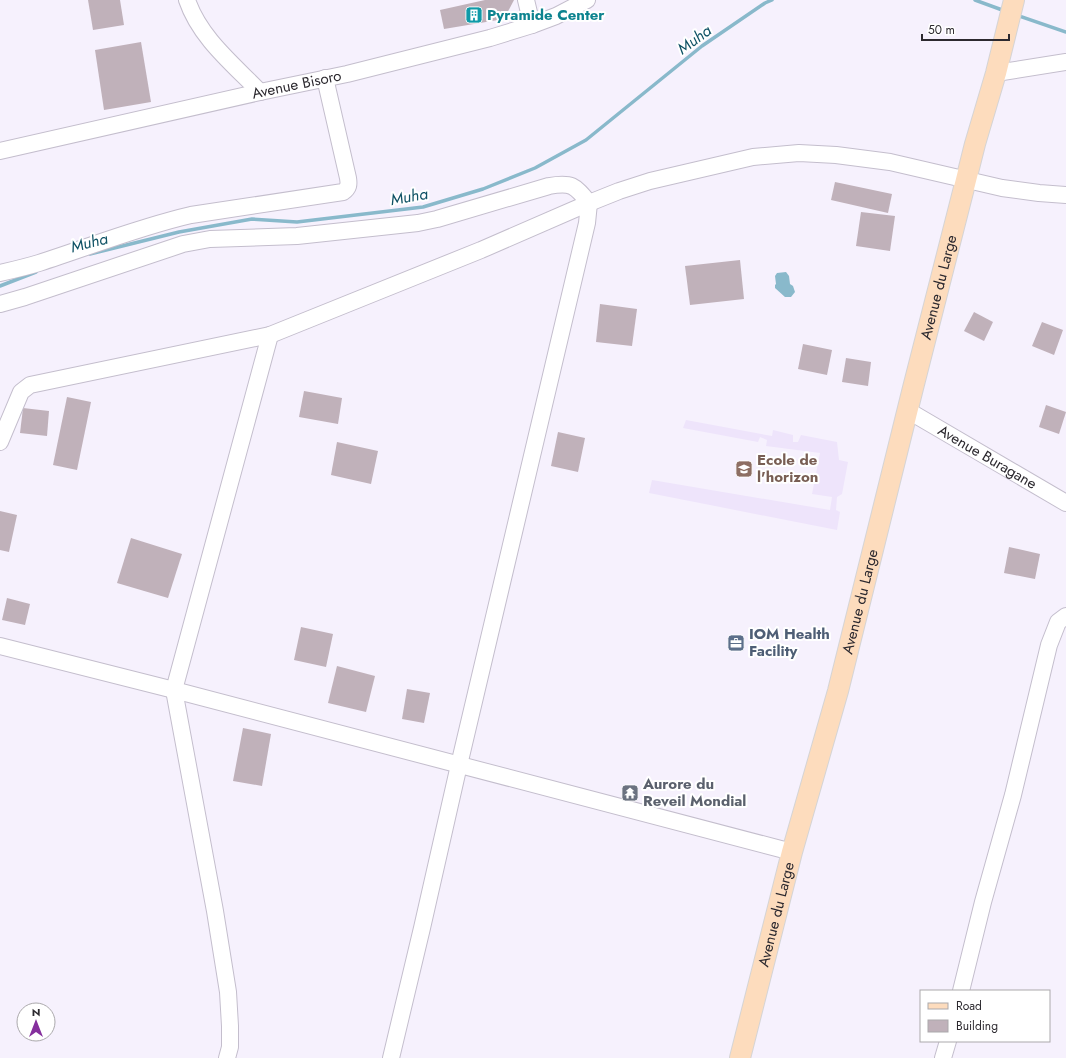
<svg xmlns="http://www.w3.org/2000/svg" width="1066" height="1058" viewBox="0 0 1066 1058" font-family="Jost,sans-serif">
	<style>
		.built { fill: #eee4fb }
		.water { fill: #89b9cb }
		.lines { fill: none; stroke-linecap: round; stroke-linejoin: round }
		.stream { stroke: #89b9cb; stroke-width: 3.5 }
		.building { fill: #c0b1ba }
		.minor-casing { stroke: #c4becd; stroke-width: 18 }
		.major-casing { stroke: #d5d4d5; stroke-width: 22 }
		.minor { stroke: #fff; stroke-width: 16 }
		.major { stroke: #fddcbd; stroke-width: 20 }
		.labels { text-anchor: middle; stroke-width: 4; stroke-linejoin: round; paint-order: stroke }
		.culture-label { font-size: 15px; font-weight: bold; fill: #0d838f; stroke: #fff; text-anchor: start }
		.street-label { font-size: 15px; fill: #2c292f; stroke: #fff }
		.education-label { font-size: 15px; font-weight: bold; fill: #785e54; stroke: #fff; text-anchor: start }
		.service-label { font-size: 15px; font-weight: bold; fill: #4e5e75; stroke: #fff; text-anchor: start }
		.worship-label { font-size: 15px; font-weight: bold; fill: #5b616d; stroke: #fff; text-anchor: start }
		.water-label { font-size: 16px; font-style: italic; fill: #0e5164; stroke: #fff }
	</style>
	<rect width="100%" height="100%" fill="#f6f1fd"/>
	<polygon class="built" points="686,420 772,436 773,430 793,435 793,442 798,442 801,435 837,442 839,460 848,462 842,494 837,497 836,510 840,512 837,530 649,493 652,480 830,510 832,497 812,494 820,453 766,446 767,440 760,437 758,442 683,428"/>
	<polygon class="water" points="786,272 789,276 790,284 793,286 795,292 791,297 785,297 775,288 775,285 776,284 775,276 777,273"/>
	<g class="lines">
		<g class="stream">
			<polyline points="975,0 1005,11"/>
			<polyline points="1016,15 1066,32"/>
			<polyline points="90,254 179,232 252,219 297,222 423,207 483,189 535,168 586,140 702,46 765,3 772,0"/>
			<polyline points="0,286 36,272"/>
		</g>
	</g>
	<g class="building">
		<polygon points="88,0 120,0 124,25 93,30"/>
		<polygon points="485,0 514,0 504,19 444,29 440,10"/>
		<polygon points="141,42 151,102 104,110 95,50"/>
		<polygon points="835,182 892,194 888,213 831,200"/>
		<polygon points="861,212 895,216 890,251 856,246"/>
		<polygon points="740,260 744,299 690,305 685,266"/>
		<polygon points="600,304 637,309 632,346 596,342"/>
		<polygon points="974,312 993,322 984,341 964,331"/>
		<polygon points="1042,322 1063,330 1054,355 1032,346"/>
		<polygon points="803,344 832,350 827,375 798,369"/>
		<polygon points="846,358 871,362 868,386 842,382"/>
		<polygon points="304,391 342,398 338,424 299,417"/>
		<polygon points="67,397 91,402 77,470 53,465"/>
		<polygon points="1046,405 1066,412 1059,434 1039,427"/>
		<polygon points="23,408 49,411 47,436 20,433"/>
		<polygon points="558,432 585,438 578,472 551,466"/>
		<polygon points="337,442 378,451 371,484 331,475"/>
		<polygon points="0,511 17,515 9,552 0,550"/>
		<polygon points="131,538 182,554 168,598 117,583"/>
		<polygon points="1009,547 1040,554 1035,579 1004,573"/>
		<polygon points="7,598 30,604 25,625 2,620"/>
		<polygon points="301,627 333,634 326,667 294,660"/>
		<polygon points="337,666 375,676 366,712 328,703"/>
		<polygon points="407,689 430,693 424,723 402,719"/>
		<polygon points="243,728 271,734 262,786 233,781"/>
	</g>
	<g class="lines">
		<g class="minor-casing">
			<g id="minor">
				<path d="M 187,0 C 200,38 233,64 260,92"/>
				<polyline points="526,0 532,25"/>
				<polyline points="996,73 1066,62"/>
				<path id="s1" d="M 0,151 L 260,92 L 347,74 L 490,38 L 532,25 L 556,16 L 587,0"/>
				<path d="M 0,273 C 13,270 26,267 39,263 C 89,247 139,227 191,215 L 343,192 C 349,188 349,184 348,178 L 325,78"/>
				<path d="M 0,304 L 25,297 L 183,244 L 210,239 L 297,236 L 418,223 L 437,219 L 549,186 C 571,182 575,185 589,203 L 587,223 L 459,765 L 422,928 L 391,1058"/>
				<path id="s2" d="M 907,410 L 1066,503"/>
				<polyline points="0,442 21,392 30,385 270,335 481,250 589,203 619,191 650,181 753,157 799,153 836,155 890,162 1002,188 1039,193 1066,195"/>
				<polyline points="0,646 174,690 792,852"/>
				<polyline points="961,991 983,902 1013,795 1049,645 1058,622 1066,616"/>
				<polyline points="227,1058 230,1047 230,1026 228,992 215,911 174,690 270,335"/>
				<polyline points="943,1058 948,1041"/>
			</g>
		</g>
		<g class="major-casing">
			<g id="major">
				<path id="s3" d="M 740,1058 L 792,852 L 838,691 L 913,388 L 966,180 L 975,144 L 996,73 L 1014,0"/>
			</g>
		</g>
		<use href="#minor" class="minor"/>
		<use href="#major" class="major"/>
	</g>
	<defs>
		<g id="building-square" transform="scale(0.9)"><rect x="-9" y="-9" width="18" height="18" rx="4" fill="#0f9aa8" stroke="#fff"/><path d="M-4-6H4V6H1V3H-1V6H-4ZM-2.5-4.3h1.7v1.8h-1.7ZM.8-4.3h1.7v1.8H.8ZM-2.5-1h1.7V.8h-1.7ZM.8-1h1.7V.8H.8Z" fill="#fff"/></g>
		<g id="school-square" transform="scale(0.9)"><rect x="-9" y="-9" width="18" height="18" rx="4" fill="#8d6e63" stroke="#fff"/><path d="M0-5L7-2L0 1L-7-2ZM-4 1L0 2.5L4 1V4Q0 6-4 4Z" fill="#fff"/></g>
		<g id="office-square" transform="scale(0.9)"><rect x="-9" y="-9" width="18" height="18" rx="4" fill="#5c6f8a" stroke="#fff"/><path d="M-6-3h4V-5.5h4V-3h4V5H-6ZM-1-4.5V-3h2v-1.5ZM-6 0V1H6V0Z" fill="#fff"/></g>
		<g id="temple-square" transform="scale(0.9)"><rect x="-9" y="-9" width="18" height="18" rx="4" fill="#6b7280" stroke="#fff"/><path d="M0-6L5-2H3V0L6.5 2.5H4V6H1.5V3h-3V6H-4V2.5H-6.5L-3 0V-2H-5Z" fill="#fff"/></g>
	</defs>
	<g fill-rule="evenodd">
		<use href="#building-square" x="474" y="15"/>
		<use href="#school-square" x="744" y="469"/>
		<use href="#office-square" x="736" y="643"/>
		<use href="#temple-square" x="630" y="793"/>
	</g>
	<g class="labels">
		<g class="culture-label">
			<text x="487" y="20">Pyramide Center</text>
		</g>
		<g class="street-label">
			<text dy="5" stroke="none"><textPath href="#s1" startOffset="304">Avenue Bisoro</textPath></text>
			<text dy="5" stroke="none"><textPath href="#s3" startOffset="796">Avenue du Large</textPath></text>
			<text dy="5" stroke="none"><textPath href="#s2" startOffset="93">Avenue Buragane</textPath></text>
			<text dy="5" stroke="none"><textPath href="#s3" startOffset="472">Avenue du Large</textPath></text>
			<text dy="5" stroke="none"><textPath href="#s3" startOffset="148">Avenue du Large</textPath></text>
		</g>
		<g class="education-label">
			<text x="757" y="465">Ecole de<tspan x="757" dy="17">l'horizon</tspan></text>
		</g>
		<g class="service-label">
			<text x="749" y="639">IOM Health<tspan x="749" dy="17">Facility</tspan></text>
		</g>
		<g class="worship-label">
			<text x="643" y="789">Aurore du<tspan x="643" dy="17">Reveil Mondial</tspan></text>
		</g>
		<g class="water-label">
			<text transform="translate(694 39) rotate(-36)" y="6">Muha</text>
			<text transform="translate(409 196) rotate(-10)" y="6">Muha</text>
			<text transform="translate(89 242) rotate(-14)" y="6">Muha</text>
		</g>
	</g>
	<rect x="920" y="990" width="130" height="52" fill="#ffffff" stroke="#aba9ac"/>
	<rect x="928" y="1003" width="20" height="6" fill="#fddcbd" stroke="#aba9ac"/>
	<text x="956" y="1010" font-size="12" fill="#2c292f">Road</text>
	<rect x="928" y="1020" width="20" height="12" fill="#c0b1ba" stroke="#aba9ac"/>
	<text x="956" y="1030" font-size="12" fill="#2c292f">Building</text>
	<g transform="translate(36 1022)"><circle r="19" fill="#ffffff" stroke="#aba9ac"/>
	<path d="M0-3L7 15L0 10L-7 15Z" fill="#852f9d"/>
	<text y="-6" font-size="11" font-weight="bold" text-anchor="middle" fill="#2c292f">N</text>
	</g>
	<path d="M922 34v6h87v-6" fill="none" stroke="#2c292f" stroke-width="2"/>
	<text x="928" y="34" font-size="12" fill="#2c292f" stroke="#ffffff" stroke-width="3" paint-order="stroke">50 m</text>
</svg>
